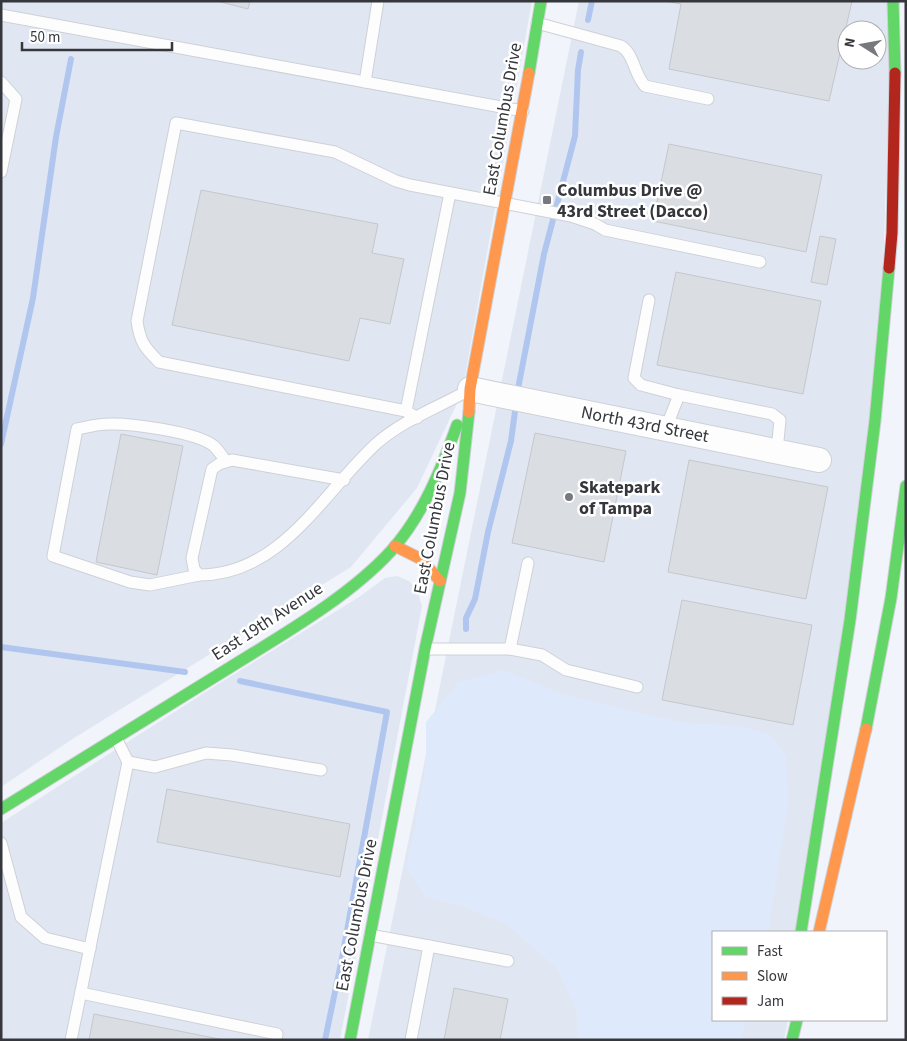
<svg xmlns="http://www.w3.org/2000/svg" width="907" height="1041" viewBox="0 0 907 1041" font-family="'Source Sans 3',sans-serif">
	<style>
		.built { fill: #e0e7f2; fill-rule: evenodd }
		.green { fill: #dfe9fc }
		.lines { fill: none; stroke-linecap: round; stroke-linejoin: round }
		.stream { stroke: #b1c6ef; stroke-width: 6 }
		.building { fill: #dadde1; stroke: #c5c7cc }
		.lane-casing { stroke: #ced1d5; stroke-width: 13 }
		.street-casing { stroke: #ced1d5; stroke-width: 26 }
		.fast-casing { stroke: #ced1d5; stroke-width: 13 }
		.slow-casing { stroke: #ced1d5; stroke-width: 13 }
		.jam-casing { stroke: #ced1d5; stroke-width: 13 }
		.lane { stroke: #fdfdfe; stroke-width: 11 }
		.street { stroke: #fdfdfe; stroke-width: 24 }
		.fast { stroke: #63d668; stroke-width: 11 }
		.slow { stroke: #ff974d; stroke-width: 11 }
		.jam { stroke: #b3261e; stroke-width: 11 }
		.poi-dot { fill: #77797e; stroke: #fff; stroke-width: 2 }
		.labels { text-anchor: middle; stroke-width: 5; stroke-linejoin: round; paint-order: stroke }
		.street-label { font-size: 18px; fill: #35373c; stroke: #fff }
		.poi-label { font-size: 18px; font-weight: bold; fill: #35373c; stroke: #fff; text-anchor: start }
	</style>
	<rect width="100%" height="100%" fill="#f1f4fa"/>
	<g class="built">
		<polygon points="1,1 532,1 462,393 417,488 351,567 74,738 1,787"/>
		<path d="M 579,1 L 892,1 L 878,418 L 805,932 L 713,932 L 713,1020 L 788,1020 L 784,1040 L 368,1040 ZM 847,30 L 877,30 L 877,60 L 847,60 Z"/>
		<polygon points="397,576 409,581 417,590 422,606 340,1040 1,1040 1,823 215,686 359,597 385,578"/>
	</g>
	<polygon class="green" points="503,670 565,695 685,723 741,726 770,735 786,756 788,803 768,932 713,932 713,1020 747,1020 740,1040 577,1040 577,1012 558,969 505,923 464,907 425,897 406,865 415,828 426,763 426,722 459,682"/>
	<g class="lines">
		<g class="stream">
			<polyline points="588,20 592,1"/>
			<polyline points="517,394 544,254 575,136 578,70 581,52"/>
			<polyline points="1,444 33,298 56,137 71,59"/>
			<polyline points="466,629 466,618 475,599 488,532 511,441 516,404"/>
			<polyline points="1,647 185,672"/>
			<polyline points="240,681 387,712 342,958 325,1040"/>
		</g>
	</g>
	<g class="building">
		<polygon points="217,1 250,1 248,9"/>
		<polygon points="664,1 852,1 829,101 669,69 681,4"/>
		<polygon points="669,144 822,175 806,252 653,221"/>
		<polygon points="201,190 378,224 372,253 404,259 390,324 360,318 349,361 172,325"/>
		<polygon points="820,236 836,239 827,285 811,282"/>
		<polygon points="676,272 821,301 803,394 657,365"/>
		<polygon points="535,433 626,451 604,562 512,543"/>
		<polygon points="121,434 183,446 157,575 96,562"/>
		<polygon points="689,460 828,487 806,599 668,572"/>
		<polygon points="682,600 812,625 793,725 662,700"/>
		<polygon points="167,789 350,824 340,877 157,842"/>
		<polygon points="454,988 508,999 500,1040 444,1040"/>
		<polygon points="94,1014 224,1040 89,1040"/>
	</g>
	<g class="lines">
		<g class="lane-casing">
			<g id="lane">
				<polyline points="1,15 523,111"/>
				<path d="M 537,23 L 621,46 C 634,54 634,74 645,86 L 708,99"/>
				<polyline points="1,82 16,99 1,172"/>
				<polyline points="365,82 378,1"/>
				<polyline points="649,300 634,378 641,385 679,395"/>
				<polyline points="406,411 450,193"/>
				<path d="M 417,418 L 406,411 L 159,362 C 144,347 140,342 137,321 L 176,123 L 335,152 L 396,181 L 410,185 L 571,216 L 595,224 L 605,230 L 760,262"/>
				<polyline points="666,428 679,395 772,414 780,420 777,451"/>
				<path d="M 344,480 L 232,460 L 219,464 L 212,469 L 192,558 L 194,569 L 199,575 C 282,575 323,492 377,443 C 403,420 439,407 469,390"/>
				<path d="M 199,575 L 150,585 L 130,582 L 53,556 L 77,429 C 87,427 98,424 108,424 C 130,423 197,432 214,446 C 218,450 222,456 226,461"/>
				<polyline points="425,649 510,649 528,563"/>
				<polyline points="510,649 542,655 566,670 637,687"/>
				<polyline points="128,762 155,767 206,753 232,755 321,770"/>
				<polyline points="1,843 21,917 45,938 90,949"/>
				<polyline points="370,935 429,946 411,1040"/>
				<polyline points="429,946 508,961"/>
				<polyline points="81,993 277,1034 276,1040"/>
				<polyline points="71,1040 128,762 116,738"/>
			</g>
		</g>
		<g class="street-casing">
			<polyline id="street" points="470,389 819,460"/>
		</g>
		<g class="fast-casing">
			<g id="fast">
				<polyline points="893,1 895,73"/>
				<polyline points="529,73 541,1"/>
				<polyline points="866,729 891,598 906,486"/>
				<path d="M 1,809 C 77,762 153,715 229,668 C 282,635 349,597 391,551 C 423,515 441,470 457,425"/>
				<polyline points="801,932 850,620 875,421 889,268"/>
				<polyline points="350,1040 425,649 460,493 469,412"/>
				<polyline points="792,1040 797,1020"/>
			</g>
		</g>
		<g class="slow-casing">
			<g id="slow">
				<polyline points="469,412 470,389 529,73"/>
				<polyline points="395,546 421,559 440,581"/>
				<polyline points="819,932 866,729"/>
			</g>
		</g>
		<g class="jam-casing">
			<polyline id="jam" points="889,268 892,233 895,73"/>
		</g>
		<use href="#lane" class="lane"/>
		<use href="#street" class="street"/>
		<use href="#fast" class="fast"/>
		<use href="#slow" class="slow"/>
		<use href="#jam" class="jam"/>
	</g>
	<g class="poi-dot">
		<rect x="542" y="195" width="10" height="10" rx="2.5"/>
		<circle cx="569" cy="497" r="5"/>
	</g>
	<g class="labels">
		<g class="street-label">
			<text transform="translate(502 119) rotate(-80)" y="6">East Columbus Drive</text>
			<text transform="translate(645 424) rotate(11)" y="6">North 43rd Street</text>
			<text transform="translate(434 518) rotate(-79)" y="6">East Columbus Drive</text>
			<text transform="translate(267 621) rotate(-33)" y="6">East 19th Avenue</text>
			<text transform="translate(356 915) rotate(-79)" y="6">East Columbus Drive</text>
		</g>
		<g class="poi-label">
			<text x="557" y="196">Columbus Drive @<tspan x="557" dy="21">43rd Street (Dacco)</tspan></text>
			<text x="579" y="493">Skatepark<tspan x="579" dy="21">of Tampa</tspan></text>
		</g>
	</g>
	<rect width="907" height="1041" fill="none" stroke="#35373c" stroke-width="5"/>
	<rect x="712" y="931" width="175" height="90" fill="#ffffff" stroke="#aeafb1"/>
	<rect x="722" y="947" width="25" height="8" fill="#63d668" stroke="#aeafb1"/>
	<text x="757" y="956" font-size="15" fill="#35373c">Fast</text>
	<rect x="722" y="972" width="25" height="8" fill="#ff974d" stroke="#aeafb1"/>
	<text x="757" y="981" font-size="15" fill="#35373c">Slow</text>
	<rect x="722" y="997" width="25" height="8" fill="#b3261e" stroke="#aeafb1"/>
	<text x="757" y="1006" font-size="15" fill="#35373c">Jam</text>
	<g transform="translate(862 45) rotate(281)"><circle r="24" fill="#ffffff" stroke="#aeafb1"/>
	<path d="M0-4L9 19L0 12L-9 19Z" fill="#77797e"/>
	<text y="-8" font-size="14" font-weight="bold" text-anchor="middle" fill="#35373c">N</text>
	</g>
	<path d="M22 42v8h150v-8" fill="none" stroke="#35373c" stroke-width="2.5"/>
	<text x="30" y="42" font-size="15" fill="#35373c" stroke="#ffffff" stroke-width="4" paint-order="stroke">50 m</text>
</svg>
